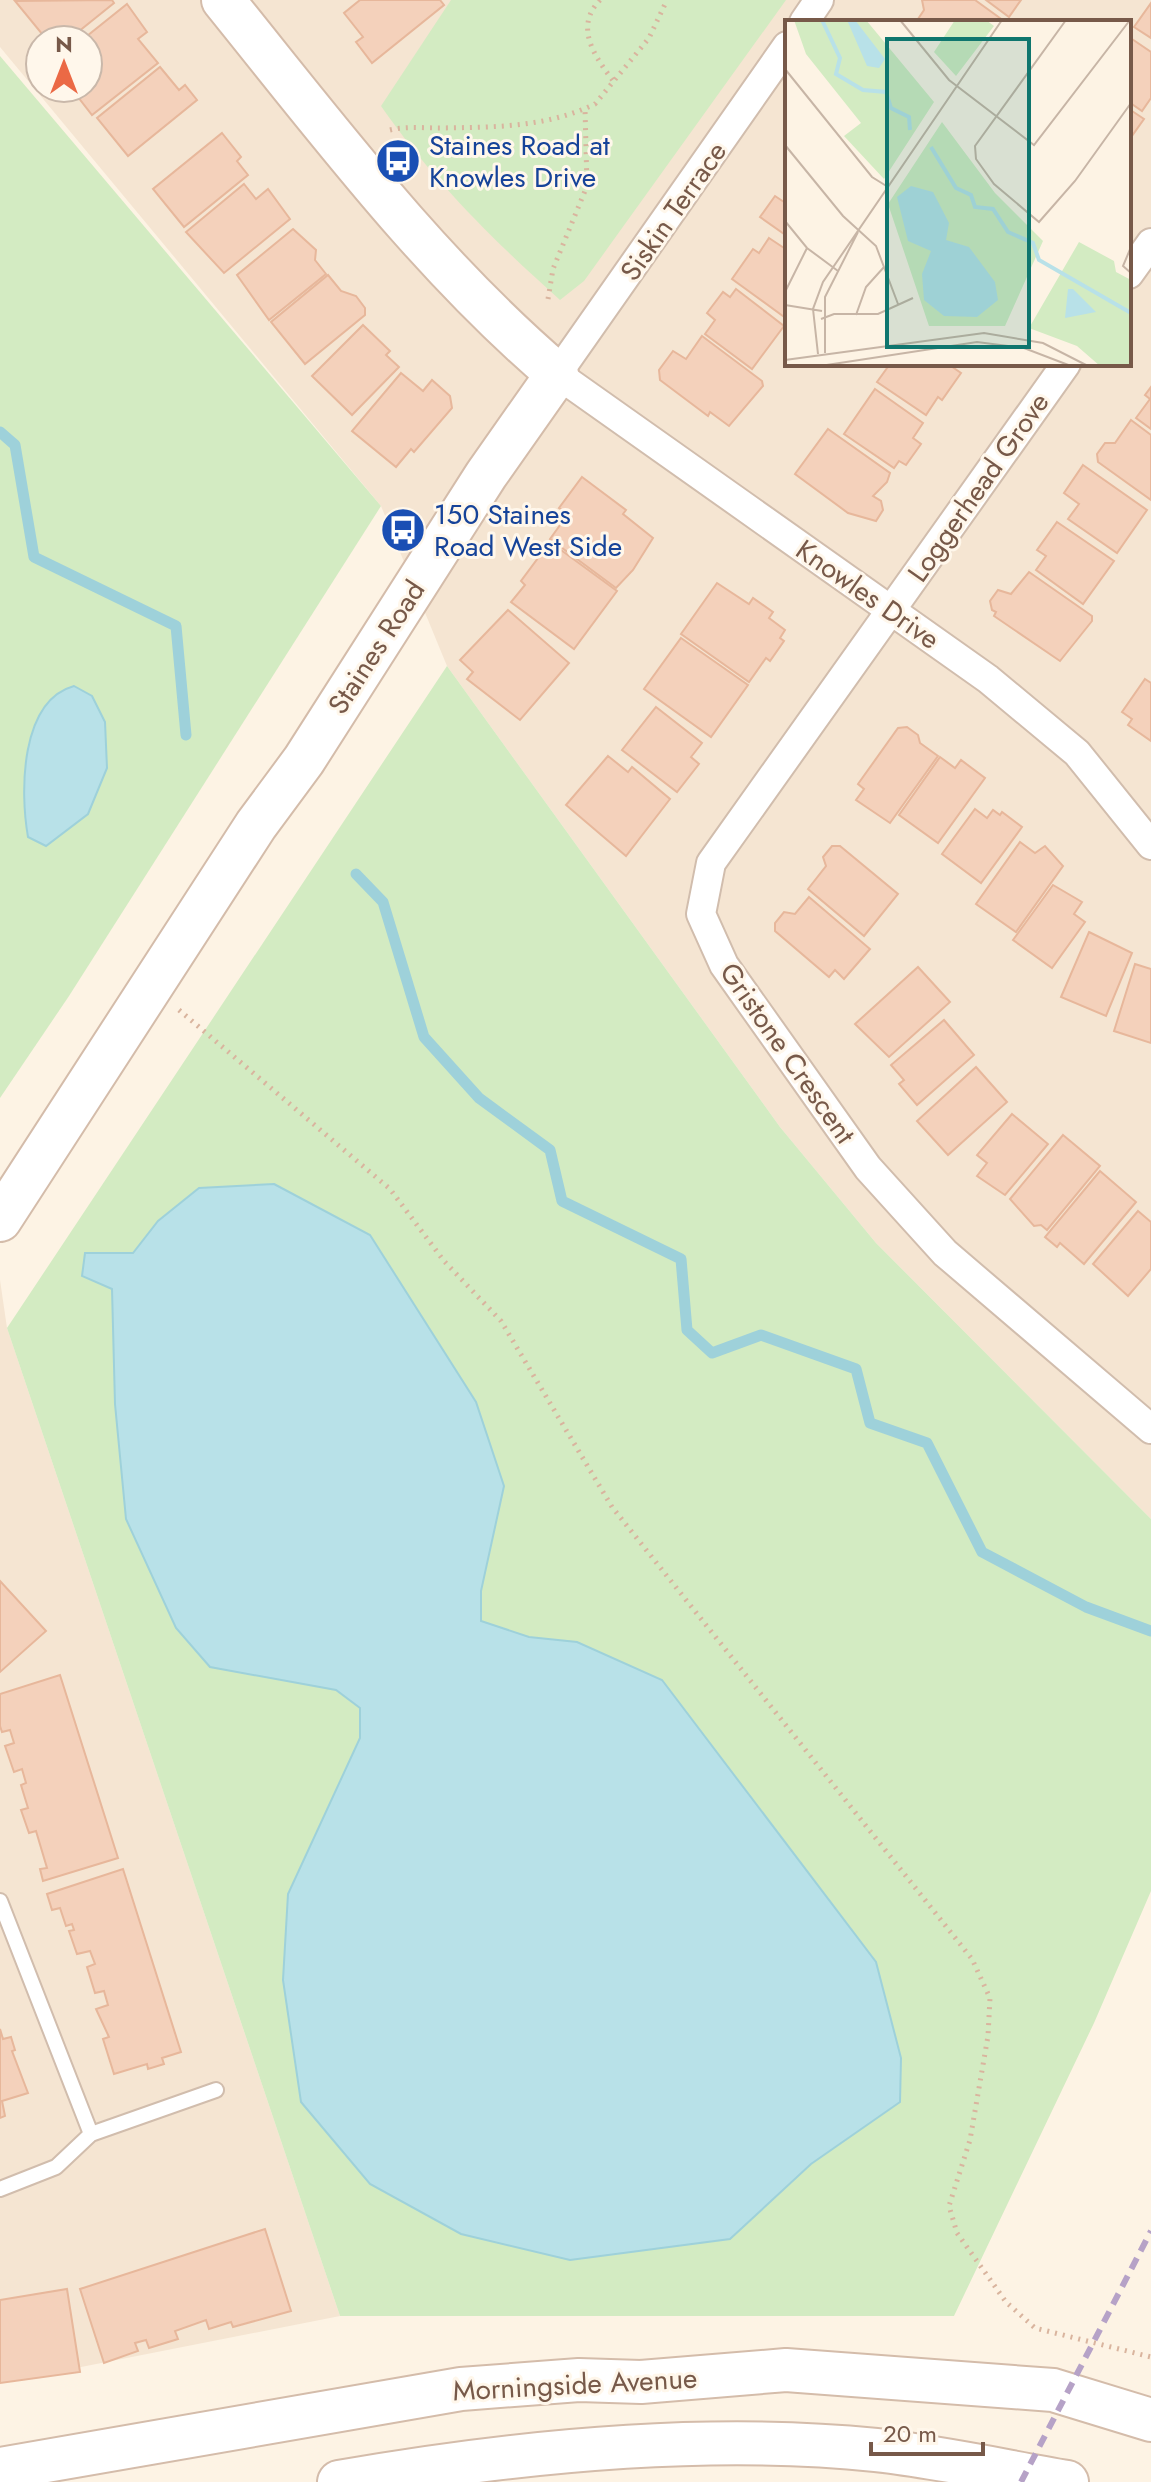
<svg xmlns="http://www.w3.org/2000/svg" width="1151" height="2482" viewBox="0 0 1151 2482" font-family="Jost,sans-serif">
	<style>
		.residential { fill: #f5e5d2; fill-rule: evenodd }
		.green { fill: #d3ebc2 }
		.water { fill: #b8e1e8; stroke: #9ed1da; stroke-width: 2 }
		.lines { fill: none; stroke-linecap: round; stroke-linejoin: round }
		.stream { stroke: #9ed1da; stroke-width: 11 }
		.building { fill: #f4d1bb; stroke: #e7b79b; stroke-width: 2 }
		.lane-casing { stroke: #d1bdad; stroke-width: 18 }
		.street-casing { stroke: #d1bdad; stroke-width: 32 }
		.secondary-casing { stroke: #d4bcaa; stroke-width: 46 }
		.path { stroke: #d9b49e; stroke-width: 5; stroke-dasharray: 2 6; stroke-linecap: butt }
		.lane { stroke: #fff; stroke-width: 14 }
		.street { stroke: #fff; stroke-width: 28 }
		.secondary { stroke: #fff; stroke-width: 42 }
		.rail { stroke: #b6a2c7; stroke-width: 6; stroke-dasharray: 12 8; stroke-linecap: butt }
		.labels { text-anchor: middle; stroke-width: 6; stroke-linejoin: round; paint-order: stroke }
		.transit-label { font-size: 28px; fill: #164399; stroke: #fff7eb; text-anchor: start }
		.street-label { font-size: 28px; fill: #775949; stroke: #fff7eb }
		.inset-river { fill: none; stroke: #b8e1e8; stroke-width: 4 }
		.inset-road { fill: none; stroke: #c7b5a6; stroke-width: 2 }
		.view { fill: #0f766e; fill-opacity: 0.15; stroke: #0f766e; stroke-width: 4 }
		.inset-edge { fill: none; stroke: #775949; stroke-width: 4 }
	</style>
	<rect width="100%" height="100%" fill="#fdf3e4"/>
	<g class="residential">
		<path d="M 0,0 L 1151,0 L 1151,1519 L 876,1243 L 780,1127 L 447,666 L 381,506 L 0,47 ZM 787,22 L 1129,22 L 1129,364 L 787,364 ZM 40,40 L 88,40 L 88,88 L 40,88 Z"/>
		<polygon points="0,1280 7,1328 340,2316 0,2383"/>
	</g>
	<g class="green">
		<path d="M 451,0 L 786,0 L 584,281 L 560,300 C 491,238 435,183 381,106 Z"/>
		<polygon points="0,56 381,506 69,996 0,1098"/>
		<polygon points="447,666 780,1127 876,1243 1151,1519 1151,1891 1094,2023 954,2316 340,2316 7,1328"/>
	</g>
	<g class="water">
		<path d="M 74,686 L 92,696 L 105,722 L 107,768 L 88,814 L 46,846 L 28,837 C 20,792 20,701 74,686 Z"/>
		<polygon points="274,1184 370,1235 476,1402 504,1486 481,1591 481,1621 529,1637 577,1642 662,1680 876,1962 901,2058 900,2102 811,2164 730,2239 570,2260 461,2234 370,2184 301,2102 283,1980 288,1894 360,1738 360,1708 336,1690 210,1667 176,1628 126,1519 115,1404 112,1289 82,1276 85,1253 133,1253 158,1221 199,1188"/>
	</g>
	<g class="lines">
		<g class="stream">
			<polyline points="0,432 15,445 34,557 176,626 186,735"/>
			<polyline points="356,874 383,902 424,1037 479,1098 550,1150 562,1201 681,1259 687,1330 712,1353 761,1335 856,1369 870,1423 927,1443 982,1552 1086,1607 1151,1631"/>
		</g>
	</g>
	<g class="building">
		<polygon points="112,0 114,3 68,40 47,40 15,1"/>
		<polygon points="360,0 440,0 444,5 372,63 356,42 363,37 344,13"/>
		<polygon points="922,0 975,0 1004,21 916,22 924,10"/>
		<polygon points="986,0 1021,0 1009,17"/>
		<polygon points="1151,3 1151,38 1134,27"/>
		<polygon points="127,4 147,32 138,39 158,63 92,115 71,88 88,88 88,40 82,40"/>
		<polygon points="1129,37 1151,52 1151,98 1142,111 1129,102"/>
		<polygon points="160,67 179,90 185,85 197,100 128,156 97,118"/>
		<polygon points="1129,109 1144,119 1132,136 1129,157"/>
		<polygon points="222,133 241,157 237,161 248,175 184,227 153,189"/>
		<polygon points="244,184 256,199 268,189 290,219 224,273 186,232"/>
		<polygon points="775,196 787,204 787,236 760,217"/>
		<polygon points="293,229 316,250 315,260 326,274 269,320 237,275"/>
		<polygon points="769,238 787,250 787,319 732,279 753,249 759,253"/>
		<polygon points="328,275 341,291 356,296 365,308 365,315 305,364 271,322"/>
		<polygon points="736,289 784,326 752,369 705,334 715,320 707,313 723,292 730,297"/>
		<polygon points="363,325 390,351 386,355 399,367 352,415 312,376"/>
		<polygon points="702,336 762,381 763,386 729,426 710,412 708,416 660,380 659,370 673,351 686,359"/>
		<polygon points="890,364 948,364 961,373 942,400 938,397 926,415 877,382"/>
		<polygon points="401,373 423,391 432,380 450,396 452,408 414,452 411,449 396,467 352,431"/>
		<polygon points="1151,387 1151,429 1136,418 1150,399 1145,395"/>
		<polygon points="875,389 923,423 913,438 921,444 906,465 899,461 894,468 844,434"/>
		<polygon points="1131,420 1151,435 1151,500 1098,462 1097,454 1105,443 1115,443"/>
		<polygon points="828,429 890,473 887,482 873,496 881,501 883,510 876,521 848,513 795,474"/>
		<polygon points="1083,465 1147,510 1117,553 1068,519 1079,504 1064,493"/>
		<polygon points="582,477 626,510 623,514 653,538 633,570 616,588 550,539 568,514 559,508"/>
		<polygon points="1057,522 1114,561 1083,604 1036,570 1046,556 1037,550"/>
		<polygon points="550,542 617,591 574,649 511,602 525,585 521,581"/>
		<polygon points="1029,572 1092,616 1092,621 1060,661 994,616 996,612 992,610 990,601 998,590 1011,594"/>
		<polygon points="717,583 749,604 753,598 773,612 769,618 785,630 780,638 784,641 770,661 766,658 749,682 681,634"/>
		<polygon points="508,610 569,663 520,720 467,679 473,672 460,660"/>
		<polygon points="681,638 748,685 711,737 644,689"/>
		<polygon points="1145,679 1151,683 1151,741 1128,725 1132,719 1122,712"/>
		<polygon points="656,707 702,743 691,757 699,764 677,792 622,750"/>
		<polygon points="907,727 918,735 920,743 938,756 890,823 856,800 864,789 858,784 898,728"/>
		<polygon points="608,756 628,772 632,767 670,799 626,856 566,805"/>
		<polygon points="940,757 955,768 961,760 985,778 938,843 899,815"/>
		<polygon points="975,809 987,818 993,810 1000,815 1002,812 1022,827 981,883 942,854"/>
		<polygon points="1020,842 1035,853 1045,846 1063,866 1016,932 976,904"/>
		<polygon points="832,846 840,846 898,894 864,936 808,889 826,866 823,857"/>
		<polygon points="1053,885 1082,902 1074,914 1085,922 1052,968 1013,940"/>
		<polygon points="809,897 870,949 844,979 835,970 829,977 775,931 775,923 784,912 795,914"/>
		<polygon points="1089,932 1132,953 1106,1016 1061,997"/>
		<polygon points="1135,964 1151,969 1151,1043 1114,1031"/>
		<polygon points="918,967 950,1002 889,1057 855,1024"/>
		<polygon points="944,1020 974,1055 917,1105 899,1084 904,1080 891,1065"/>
		<polygon points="976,1067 1007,1102 948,1155 917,1121"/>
		<polygon points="1012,1114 1048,1144 1005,1195 977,1176 987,1163 977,1155"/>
		<polygon points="1063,1135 1100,1166 1047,1230 1041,1225 1034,1226 1010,1199"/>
		<polygon points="1100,1171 1136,1202 1084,1264 1060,1243 1057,1247 1045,1237"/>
		<polygon points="1138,1211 1151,1222 1151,1269 1128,1296 1093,1264"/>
		<polygon points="0,1581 46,1631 0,1672"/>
		<polygon points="60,1675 118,1858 43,1881 40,1869 47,1868 36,1831 29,1833 21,1810 28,1808 21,1785 26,1783 22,1769 14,1772 5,1746 14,1743 10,1730 2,1732 0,1726 0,1694"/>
		<polygon points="123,1869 181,2052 162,2058 164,2064 148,2069 147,2064 114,2074 103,2039 109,2037 96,2009 108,2005 104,1991 95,1993 87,1967 95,1964 90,1951 77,1954 69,1931 74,1930 72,1924 66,1926 60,1908 52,1910 47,1894"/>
		<polygon points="0,2029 3,2039 11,2037 15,2050 12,2051 28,2093 2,2101 5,2116 0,2118"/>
		<polygon points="265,2229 291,2311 233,2327 231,2322 209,2329 206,2320 175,2331 178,2339 149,2348 146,2340 135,2343 138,2351 104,2363 80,2289"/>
		<polygon points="67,2289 80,2372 0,2383 0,2300"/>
	</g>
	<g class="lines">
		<g class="lane-casing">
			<g id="lane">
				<polyline points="0,1901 91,2134"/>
				<polyline points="0,2189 56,2167 91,2134 216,2090"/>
			</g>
		</g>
		<g class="street-casing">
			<g id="street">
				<polyline points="804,22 819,0"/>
				<polyline points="787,46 557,374 988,679 1077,753 1151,845"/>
				<polyline points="1129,274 1151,243"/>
				<polyline points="1066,364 711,863 701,914 724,965 868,1168 945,1253 1151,1429"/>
			</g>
		</g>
		<g class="secondary-casing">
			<g id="secondary">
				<path d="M 0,1220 L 256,825 L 304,760 L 486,475 L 557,374 C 430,266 328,130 223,0"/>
				<polyline points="0,2469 461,2389 579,2380 641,2382 786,2370 1053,2390 1151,2420"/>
				<path d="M 339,2482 C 511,2452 701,2432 876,2450 C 939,2457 1003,2471 1067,2482"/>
			</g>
		</g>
		<g class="path">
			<path d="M 600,0 C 573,28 596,58 614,82"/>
			<path d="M 390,130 C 406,126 424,128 440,128 C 494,127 545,128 595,104 L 649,38 L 667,0"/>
			<polyline points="548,299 553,269 587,186 585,109"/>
			<polyline points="179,1010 390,1189 444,1261 501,1321 612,1507 972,1959 990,1998 988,2036 970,2140 949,2206 957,2233 1006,2302 1035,2328 1151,2357"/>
		</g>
		<use href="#lane" class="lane"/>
		<use href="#street" class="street"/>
		<use href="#secondary" class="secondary"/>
		<polyline class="rail" points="1021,2482 1151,2231"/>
	</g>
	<defs>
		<g id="bus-disc" transform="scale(2.3)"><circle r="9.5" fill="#1a4fb4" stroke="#fff7eb"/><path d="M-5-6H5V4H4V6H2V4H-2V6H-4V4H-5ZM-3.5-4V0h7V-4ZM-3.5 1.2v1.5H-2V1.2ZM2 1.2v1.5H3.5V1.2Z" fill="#fff"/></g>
	</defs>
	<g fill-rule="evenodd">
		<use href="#bus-disc" x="398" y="161"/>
		<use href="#bus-disc" x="403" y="530"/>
	</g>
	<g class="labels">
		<g class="transit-label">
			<text x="429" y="155">Staines Road at<tspan x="429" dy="32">Knowles Drive</tspan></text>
			<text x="434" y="524">150 Staines<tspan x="434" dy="32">Road West Side</tspan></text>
		</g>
		<g class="street-label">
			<text transform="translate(673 211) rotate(-55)" y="10">Siskin Terrace</text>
			<text transform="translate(978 487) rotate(-55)" y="10">Loggerhead Grove</text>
			<text transform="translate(868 594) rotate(35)" y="10">Knowles Drive</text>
			<text transform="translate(376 647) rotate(-57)" y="10">Staines Road</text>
			<text transform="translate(788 1053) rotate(55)" y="10">Gristone Crescent</text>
			<text transform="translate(575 2384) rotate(-3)" y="10">Morningside Avenue</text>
		</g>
	</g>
	<g transform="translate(785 20)">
		<rect width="346" height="346" fill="#fdf3e4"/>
		<path d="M 9,0 L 81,0 L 149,82 L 99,159 L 59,116 L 76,103 L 21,34 ZM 170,0 L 201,0 L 209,6 L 171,56 L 149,32 ZM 157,102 L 210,173 L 258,221 L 220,306 L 144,306 L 103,184 ZM 294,222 L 329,241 L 331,252 L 346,260 L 346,346 L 315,346 L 292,326 L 244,308 Z" fill="#d3ebc2"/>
		<path d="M 62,0 L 70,0 L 100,39 L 94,48 L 82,46 ZM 126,166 L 148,172 L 164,203 L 161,220 L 184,227 L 210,262 L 213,280 L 192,297 L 159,296 L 139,280 L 137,254 L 146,231 L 123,221 L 112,177 ZM 283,269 L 288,269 L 311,292 L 280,298 Z" fill="#b8e1e8"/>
		<path class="inset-river" d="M 37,0 L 55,38 L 51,54 L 78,70 L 101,72 L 106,88 L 124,97 L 125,110M 146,127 L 171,168 L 186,175 L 190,187 L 208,189 L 223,212 L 248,223 L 254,240 L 346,293"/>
		<path class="inset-road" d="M 115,0 L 164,60 L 249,125 L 345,0M 281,0 L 190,126 L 191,139 L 209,164 L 254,202 L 290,161 L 346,83M 0,49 L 87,157 L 103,167M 0,125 L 58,196 L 91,226 L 113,284M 0,201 L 22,228 L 53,251M 346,227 L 338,246 L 346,253M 0,272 L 22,228M 0,285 L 37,291M 71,295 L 81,267 L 99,247M 36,299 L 49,294 L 93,294 L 128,278M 40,333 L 40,277 L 73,212M 33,334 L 28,289 L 38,262 L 217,0M 0,340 L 199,313 L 258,323 L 303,346M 35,346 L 192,322 L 239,328 L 286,346"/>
		<path class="view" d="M 102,19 L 244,19 L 244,327 L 102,327 Z"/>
		<rect width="346" height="346" class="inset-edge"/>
	</g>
	<g transform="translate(64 64)"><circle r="38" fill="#fff7eb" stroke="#c9b8aa" stroke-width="2"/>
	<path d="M0-6L14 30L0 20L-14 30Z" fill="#eb6945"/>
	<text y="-12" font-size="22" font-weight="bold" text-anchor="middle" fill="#775949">N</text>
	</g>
	<path d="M871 2442v12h112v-12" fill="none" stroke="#775949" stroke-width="4"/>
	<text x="883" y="2442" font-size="24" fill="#775949" stroke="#fff7eb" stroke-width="6" paint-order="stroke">20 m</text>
</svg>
